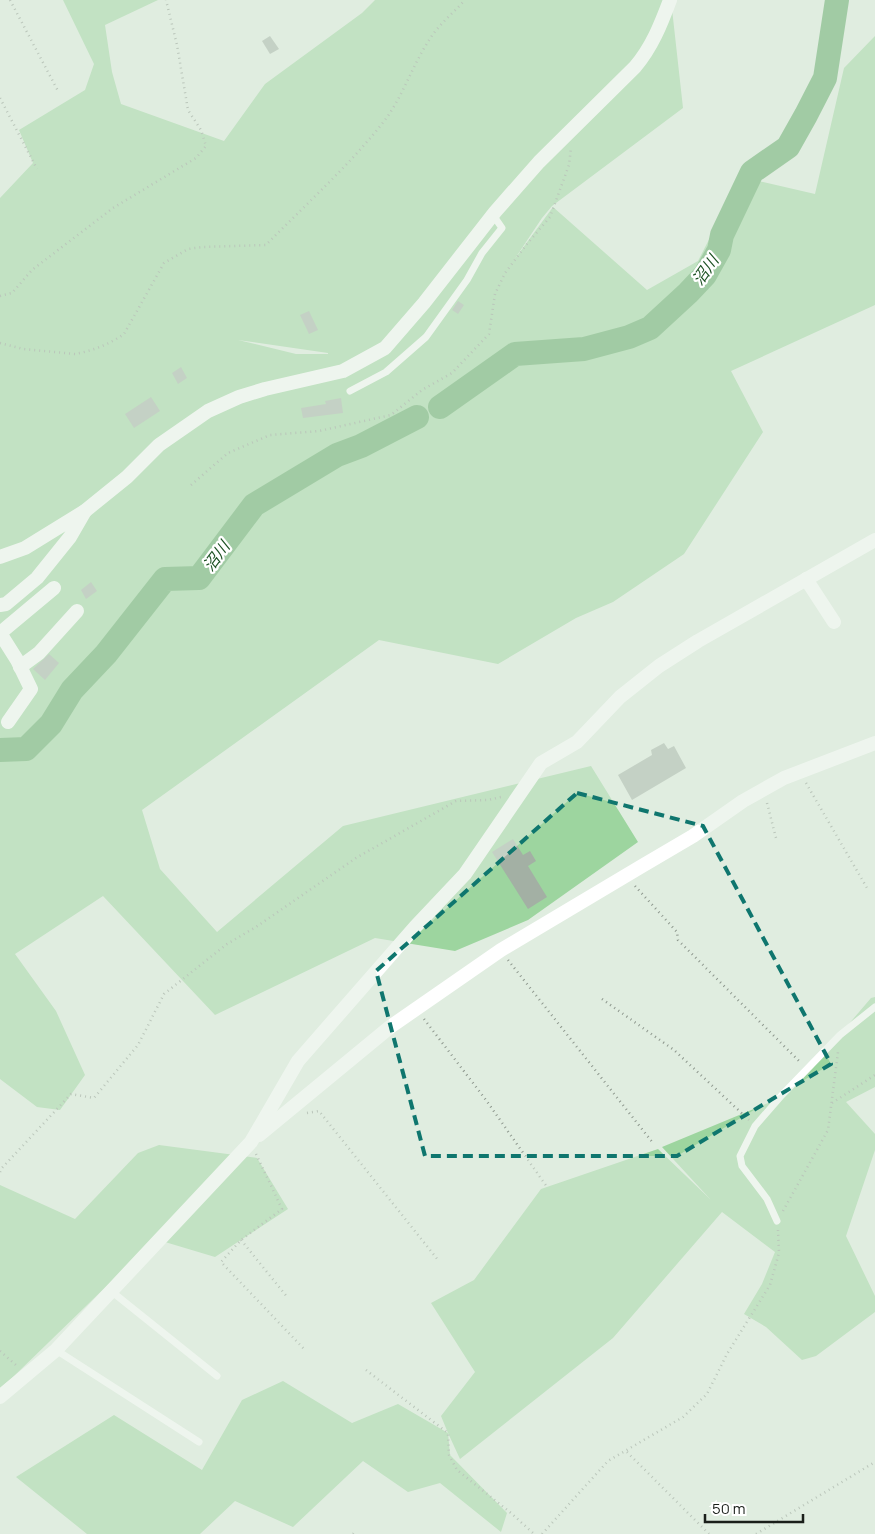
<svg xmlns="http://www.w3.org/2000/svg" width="875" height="1534" viewBox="0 0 875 1534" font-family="Manrope,'Noto Sans JP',sans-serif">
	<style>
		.green { fill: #9dd59f; fill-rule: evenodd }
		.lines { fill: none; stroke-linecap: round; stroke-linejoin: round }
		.river { stroke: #56a25c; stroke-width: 24 }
		.building { fill: #a3b0a4 }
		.path { stroke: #8e988e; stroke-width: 2.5; stroke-dasharray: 1 4; stroke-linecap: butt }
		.service { stroke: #fff; stroke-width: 7 }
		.minor { stroke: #fff; stroke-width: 14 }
		.marked { fill: none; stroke: #0f766e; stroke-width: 4; stroke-dasharray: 10 6; stroke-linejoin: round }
		.labels { text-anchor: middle; stroke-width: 4.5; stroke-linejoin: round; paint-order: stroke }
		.water-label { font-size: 16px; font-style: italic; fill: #1c5122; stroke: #fff }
	</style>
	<rect width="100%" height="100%" fill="#e0ede0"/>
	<g class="green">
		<path d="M 63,0 L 158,0 L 105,25 L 112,72 L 121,104 L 224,141 L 265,84 L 362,13 L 375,0 L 671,0 L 683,108 L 552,206 L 542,218 L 514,260 L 553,207 L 647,290 L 698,261 L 741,177 L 815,194 L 844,68 L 875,36 L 875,305 L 731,371 L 763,432 L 684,554 L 613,602 L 576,618 L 498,664 L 379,640 L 142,810 L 160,869 L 217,932 L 343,826 L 591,766 L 638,842 L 528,920 L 455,951 L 375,938 L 215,1015 L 103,896 L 15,954 L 56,1011 L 85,1075 L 60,1110 L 37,1107 L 0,1079 L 0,198 L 33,163 L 19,130 L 85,90 L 94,64 ZM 238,340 L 328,353 L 328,354 L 296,354 Z"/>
		<polygon points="875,997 875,1087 846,1102 875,1134 875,1150 846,1236 875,1296 875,1312 816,1356 802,1360 766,1327 744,1314 762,1284 775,1252 722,1212 613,1338 460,1459 448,1433 450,1455 507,1513 501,1532 440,1483 408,1492 363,1461 293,1527 235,1501 200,1534 87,1534 16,1477 114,1415 202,1470 242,1400 283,1381 352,1423 398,1404 448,1433 441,1416 475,1372 431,1303 474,1280 541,1189 658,1149 711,1200 662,1147 780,1098 836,1039 871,998"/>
		<polygon points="159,1145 257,1158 288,1209 215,1257 155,1239 13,1377 0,1388 0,1185 75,1219 138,1153"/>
	</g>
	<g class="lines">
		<g class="river">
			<polyline points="440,407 515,354 584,349 629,337 650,328 688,293 705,275 719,250 722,235 752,172 788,147 806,115 825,78 837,0"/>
			<polyline points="0,750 26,749 51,724 72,690 106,654 165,579 199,578 254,505 337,455 361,446 417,417"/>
		</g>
	</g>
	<g class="building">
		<polygon points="270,36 279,49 270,54 262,41"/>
		<polygon points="458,301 464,305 458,314 452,310"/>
		<polygon points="309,311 318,330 309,334 300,315"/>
		<polygon points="181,367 187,378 178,384 172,373"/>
		<polygon points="151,397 160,411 134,428 125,414"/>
		<polygon points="341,398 343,413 303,418 301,408 326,404 325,401"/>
		<polygon points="91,582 97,591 86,599 81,590"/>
		<polygon points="49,654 59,663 45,680 33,669"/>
		<polygon points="664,743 668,749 674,746 686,768 632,800 618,775 652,755 651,750"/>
		<polygon points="513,839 523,855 530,851 536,861 528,866 547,897 528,909 492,852"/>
	</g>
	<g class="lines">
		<g class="path">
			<polyline points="10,0 58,91"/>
			<polyline points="0,98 37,169"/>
			<polyline points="0,296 12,293 32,270 113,208 196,158 206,146 201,130 188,110 177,45 166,0"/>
			<path d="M 0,343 L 23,349 L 75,354 C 92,351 110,344 124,334 L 164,263 L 188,249 L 202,247 L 266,245 C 306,204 350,165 385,120 C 405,93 414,60 434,33 C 443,21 455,11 465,0"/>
			<polyline points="191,485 228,453 270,435 319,431 391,415 422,390 452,373 489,334 495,294 505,273 527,244 550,217 569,165 571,148"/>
			<polyline points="806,783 867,888"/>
			<polyline points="767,803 776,838"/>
			<polyline points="635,886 677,932 678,940 801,1063"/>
			<polyline points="508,960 653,1143"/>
			<polyline points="602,999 674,1050 749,1120"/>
			<polyline points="424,1019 486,1100 547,1187"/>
			<polyline points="832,1103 875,1075"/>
			<polyline points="307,1113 319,1111 438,1260"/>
			<polyline points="256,1154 282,1209 241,1240 221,1262 305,1350"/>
			<polyline points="0,1172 1,1169 71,1094 94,1098 138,1045 164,994 227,944 256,927 356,858 456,801 488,800 501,797"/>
			<polyline points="783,1211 828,1130 838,1052"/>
			<polyline points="241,1240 288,1298"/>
			<polyline points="0,1351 17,1366"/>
			<polyline points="366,1370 448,1433 449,1455 457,1470 511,1513 534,1534"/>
			<polyline points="627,1452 709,1534"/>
			<polyline points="353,1534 354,1533"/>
			<polyline points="542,1534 608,1461 683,1417 707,1394 727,1354 770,1285 779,1253 778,1230"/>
			<polyline points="756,1534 875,1462"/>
		</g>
		<g class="service">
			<polyline points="350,391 386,372 426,337 467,280 482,253 502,228 493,215"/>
			<polyline points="777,1221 767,1199 742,1166 740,1156 755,1126 782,1095 840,1035 875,1007"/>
			<polyline points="111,1291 217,1376"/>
			<polyline points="56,1350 199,1442"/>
		</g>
		<g class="minor">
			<path d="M 0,557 L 25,548 L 85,511 L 127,477 L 159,445 L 208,411 L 239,397 L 265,389 L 343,371 L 385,348 L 424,303 L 495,212 L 539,162 L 635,67 C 652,47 661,24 670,0"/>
			<polyline points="806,579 834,622"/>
			<polyline points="0,605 6,604 37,578 70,537 85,511"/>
			<polyline points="0,633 17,660 31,689 8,722"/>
			<polyline points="0,633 54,588"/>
			<polyline points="20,667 39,653 77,611"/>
			<polyline points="259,1135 390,1027 501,950 642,866 693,836 743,801 784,778 875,743"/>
			<polyline points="0,1397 56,1350 251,1142 298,1061 415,927 465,874 541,763 577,742 620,697 659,666 698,641 875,540"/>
		</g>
	</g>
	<path d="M0 0H875V1534H0ZM 577,793 L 703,826 L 831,1064 L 677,1156 L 425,1156 L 376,971 Z" fill="#e0ede0" fill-opacity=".55" fill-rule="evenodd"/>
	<path class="marked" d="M 577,793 L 703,826 L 831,1064 L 677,1156 L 425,1156 L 376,971 Z"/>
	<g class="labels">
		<g class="water-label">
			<text transform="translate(705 270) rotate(-55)" y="6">沼川</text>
			<text transform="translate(216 556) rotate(-53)" y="6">沼川</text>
		</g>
	</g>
	<path d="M705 1514v8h98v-8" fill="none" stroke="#1a1f1a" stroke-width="2.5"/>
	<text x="712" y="1514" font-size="15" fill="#1a1f1a" stroke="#ffffff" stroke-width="4" paint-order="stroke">50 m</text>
</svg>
